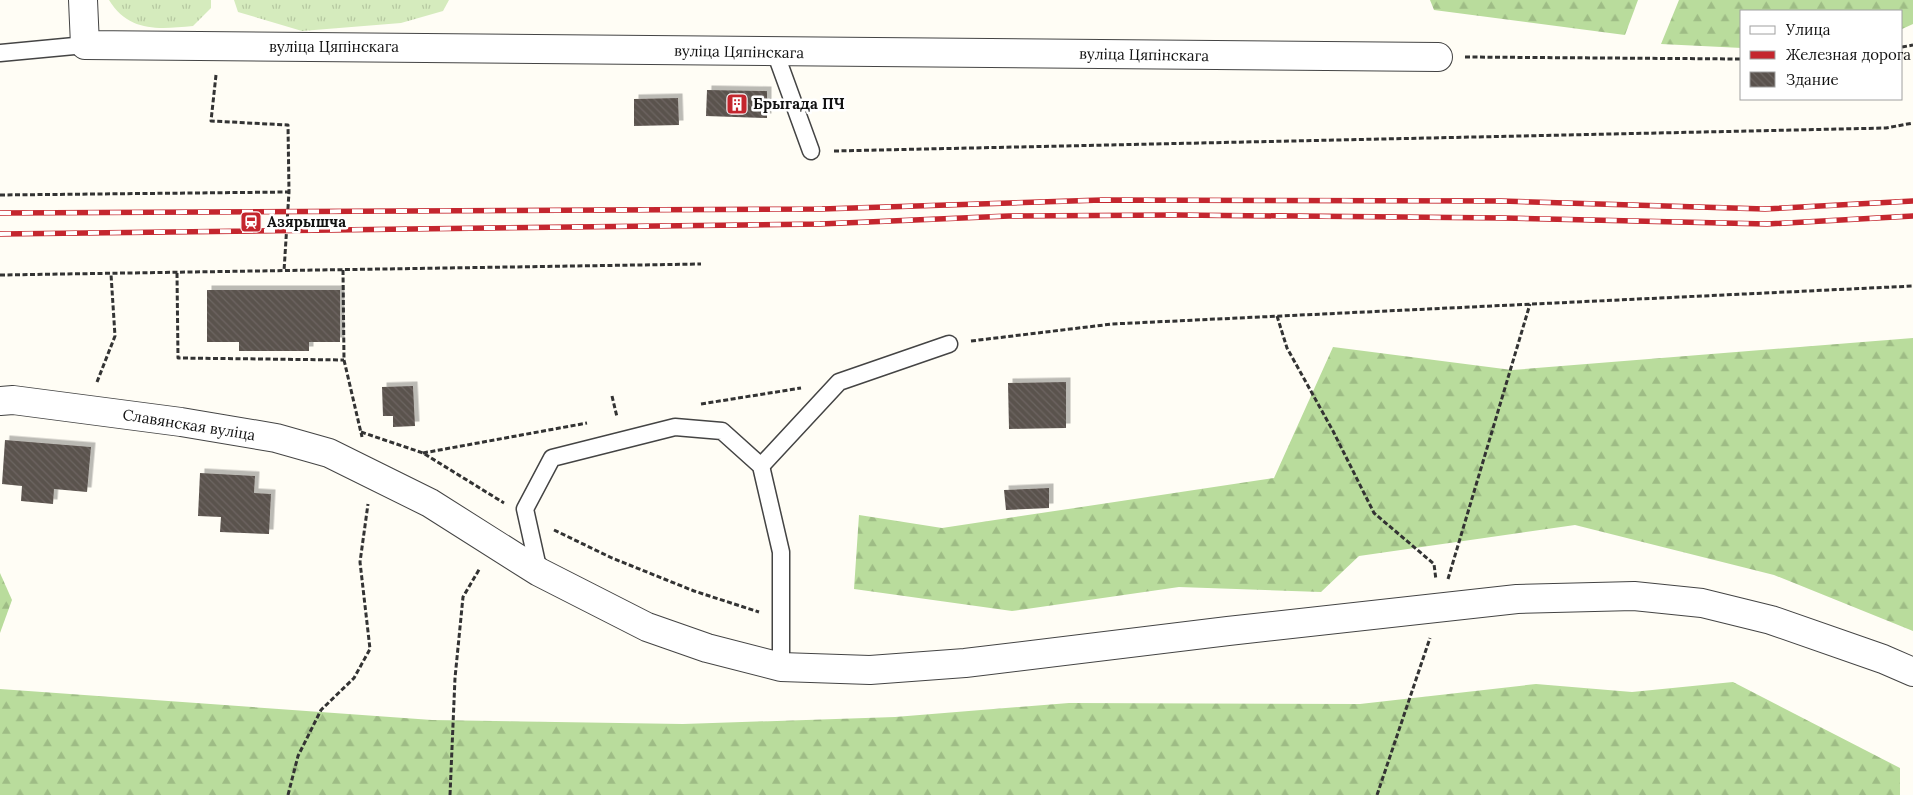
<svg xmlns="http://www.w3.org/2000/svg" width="1913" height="795" viewBox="0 0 1913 795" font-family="Lora,serif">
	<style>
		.grass { fill: url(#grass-tufts) }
		.forest { fill: url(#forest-firs) }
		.building { fill: url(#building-back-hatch); filter: url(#shadow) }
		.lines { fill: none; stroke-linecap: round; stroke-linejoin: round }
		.lane-casing { stroke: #444; stroke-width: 19 }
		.street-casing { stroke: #444; stroke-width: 30 }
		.path { stroke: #333; stroke-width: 3; stroke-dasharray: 5 2.5; stroke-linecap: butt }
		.lane { stroke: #fff; stroke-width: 16 }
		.street { stroke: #fff; stroke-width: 28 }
		.rail-casing { stroke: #c4262e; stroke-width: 5.5 }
		.rail { stroke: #fff; stroke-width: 4; stroke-dasharray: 11; stroke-linecap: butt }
		.labels { text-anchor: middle; stroke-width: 5; stroke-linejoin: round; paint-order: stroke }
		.street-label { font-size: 15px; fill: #111; stroke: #fff }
		.poi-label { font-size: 15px; font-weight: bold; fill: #111; stroke: #fff; text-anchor: start }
	</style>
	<defs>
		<pattern id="grass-tufts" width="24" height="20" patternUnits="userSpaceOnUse" patternTransform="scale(1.25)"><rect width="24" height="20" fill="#d5ebbd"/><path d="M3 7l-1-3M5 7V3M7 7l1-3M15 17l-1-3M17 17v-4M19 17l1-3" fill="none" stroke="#b6c8a1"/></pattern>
		<pattern id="forest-firs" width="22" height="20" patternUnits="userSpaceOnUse" patternTransform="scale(1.25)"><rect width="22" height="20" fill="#b9dc9c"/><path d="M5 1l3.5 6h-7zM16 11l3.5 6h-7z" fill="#9ebc85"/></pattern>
		<pattern id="building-back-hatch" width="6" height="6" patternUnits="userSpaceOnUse" patternTransform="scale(1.25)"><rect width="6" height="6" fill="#5a524d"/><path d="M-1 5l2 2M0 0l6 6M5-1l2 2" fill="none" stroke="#6d6662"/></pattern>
		<filter id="shadow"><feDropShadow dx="4.5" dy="-4.5" stdDeviation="0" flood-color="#0004"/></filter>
	</defs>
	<rect width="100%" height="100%" fill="#fffdf5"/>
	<g class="grass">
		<path d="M 109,0 L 211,0 L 211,8 L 193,26 C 160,29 129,33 109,0 Z"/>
		<polygon points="234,0 449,0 443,11 401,23 302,31 238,12"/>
	</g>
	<g class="forest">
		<polygon points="1430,0 1638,0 1625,35 1434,10"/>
		<polygon points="1679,0 1913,0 1913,24 1902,29 1902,11 1742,11 1742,48 1661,44"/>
		<polygon points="1913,338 1913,631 1774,575 1575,525 1359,556 1321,592 1179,587 1012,611 854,589 859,515 942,528 1274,478 1333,347 1512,370"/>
		<polygon points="0,573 12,600 0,633"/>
		<polygon points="1733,682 1900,768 1900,795 0,795 0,689 432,720 683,724 895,717 1069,703 1360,704 1536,684 1632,692"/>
	</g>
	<g class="building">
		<polygon points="707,90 767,91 767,118 706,116"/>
		<polygon points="678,98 679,125 634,126 634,99"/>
		<polygon points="207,290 340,290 340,342 309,342 309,351 239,351 239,342 207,342"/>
		<polygon points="1066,382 1066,428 1009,429 1008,383"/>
		<polygon points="413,386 415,426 393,427 393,416 383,416 382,387"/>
		<polygon points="5,440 91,447 87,492 54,489 53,504 21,501 22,486 2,484"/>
		<polygon points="200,473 255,476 254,493 271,494 269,534 220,532 221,517 198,516"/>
		<polygon points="1049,488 1049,508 1006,510 1004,490"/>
	</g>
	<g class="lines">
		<g class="lane-casing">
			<g id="lane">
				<polyline points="775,52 811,151"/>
				<polyline points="0,53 85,45"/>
				<polyline points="761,466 839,382 949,344"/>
				<polyline points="539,572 525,509 552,458 675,427 722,431 761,466 781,552 781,667"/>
			</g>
		</g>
		<g class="street-casing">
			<g id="street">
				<polyline points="83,0 85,45 1438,57"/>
				<polyline points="0,401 13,400 181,422 276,438 329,453 430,503 539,572 647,627 707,648 781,667 870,670 965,663 1228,631 1517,599 1634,596 1702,603 1771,620 1883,659 1913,672"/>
			</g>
		</g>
		<g class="path">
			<polyline points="1902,47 1913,45"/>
			<polyline points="1465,57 1742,59"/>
			<polyline points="216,75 211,121 288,125 289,192 284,271"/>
			<polyline points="834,151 1886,128 1913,123"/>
			<polyline points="0,195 289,192"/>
			<polyline points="343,270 344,360 362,437"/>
			<polyline points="177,273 178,358 344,360"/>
			<polyline points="0,275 701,264"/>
			<polyline points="1277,316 1287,348 1333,431 1374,513 1434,564 1436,580"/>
			<polyline points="971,341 1112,324 1913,286"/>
			<polyline points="97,382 115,336 111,274"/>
			<polyline points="612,396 617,417"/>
			<polyline points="701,404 801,388"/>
			<polyline points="361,432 423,453 504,503"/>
			<polyline points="423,453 587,423"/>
			<polyline points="554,530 612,558 694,591 759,612"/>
			<polyline points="1448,579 1530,304"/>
			<polyline points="288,795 298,756 321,710 354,678 370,649 360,562 368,504"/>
			<polyline points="450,795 455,678 463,597 480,568"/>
			<polyline points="1377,795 1430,638"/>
		</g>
		<use href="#lane" class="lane"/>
		<use href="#street" class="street"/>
		<g class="rail-casing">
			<g id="rail">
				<polyline points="0,213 822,209 1102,200 1501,201 1765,209 1913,201"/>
				<polyline points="0,234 820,224 1009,216 1176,215 1504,218 1767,224 1913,216"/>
			</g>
		</g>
		<use href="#rail" class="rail"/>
	</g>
	<defs>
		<g id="building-square" transform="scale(1.125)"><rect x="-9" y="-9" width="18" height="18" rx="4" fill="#c4262e" stroke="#fff"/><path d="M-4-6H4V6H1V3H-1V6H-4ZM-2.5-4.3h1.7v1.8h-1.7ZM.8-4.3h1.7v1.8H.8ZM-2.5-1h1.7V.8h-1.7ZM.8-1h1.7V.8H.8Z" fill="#fff"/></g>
		<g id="station-square" transform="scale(1.125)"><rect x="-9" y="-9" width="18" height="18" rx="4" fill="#c4262e" stroke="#fff"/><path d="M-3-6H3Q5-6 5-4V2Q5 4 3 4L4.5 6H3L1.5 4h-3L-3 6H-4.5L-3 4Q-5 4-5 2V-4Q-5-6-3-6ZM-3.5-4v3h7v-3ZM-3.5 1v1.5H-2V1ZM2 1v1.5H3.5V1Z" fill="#fff"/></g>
	</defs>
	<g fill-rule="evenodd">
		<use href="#building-square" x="737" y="104"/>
		<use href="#station-square" x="251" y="222"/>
	</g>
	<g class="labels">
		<g class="street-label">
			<text x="334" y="52">вуліца Цяпінскага</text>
			<text transform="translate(739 52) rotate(1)" y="5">вуліца Цяпінскага</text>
			<text transform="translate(1144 55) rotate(1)" y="5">вуліца Цяпінскага</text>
			<text transform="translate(189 425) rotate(9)" y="5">Славянская вуліца</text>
		</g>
		<g class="poi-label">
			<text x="753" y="109">Брыгада ПЧ</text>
			<text x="267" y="227">Азярышча</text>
		</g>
	</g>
	<rect x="1740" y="10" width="162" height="90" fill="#ffffff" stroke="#a0a0a0"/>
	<rect x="1750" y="26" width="25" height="8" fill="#ffffff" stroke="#a0a0a0"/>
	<text x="1786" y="35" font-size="15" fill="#111111">Улица</text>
	<rect x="1750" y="51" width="25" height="8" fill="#c4262e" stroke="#a0a0a0"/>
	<text x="1786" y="60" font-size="15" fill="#111111">Железная дорога</text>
	<rect x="1750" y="72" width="25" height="15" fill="url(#building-back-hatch)" stroke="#a0a0a0"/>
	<text x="1786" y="85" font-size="15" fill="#111111">Здание</text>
</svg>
